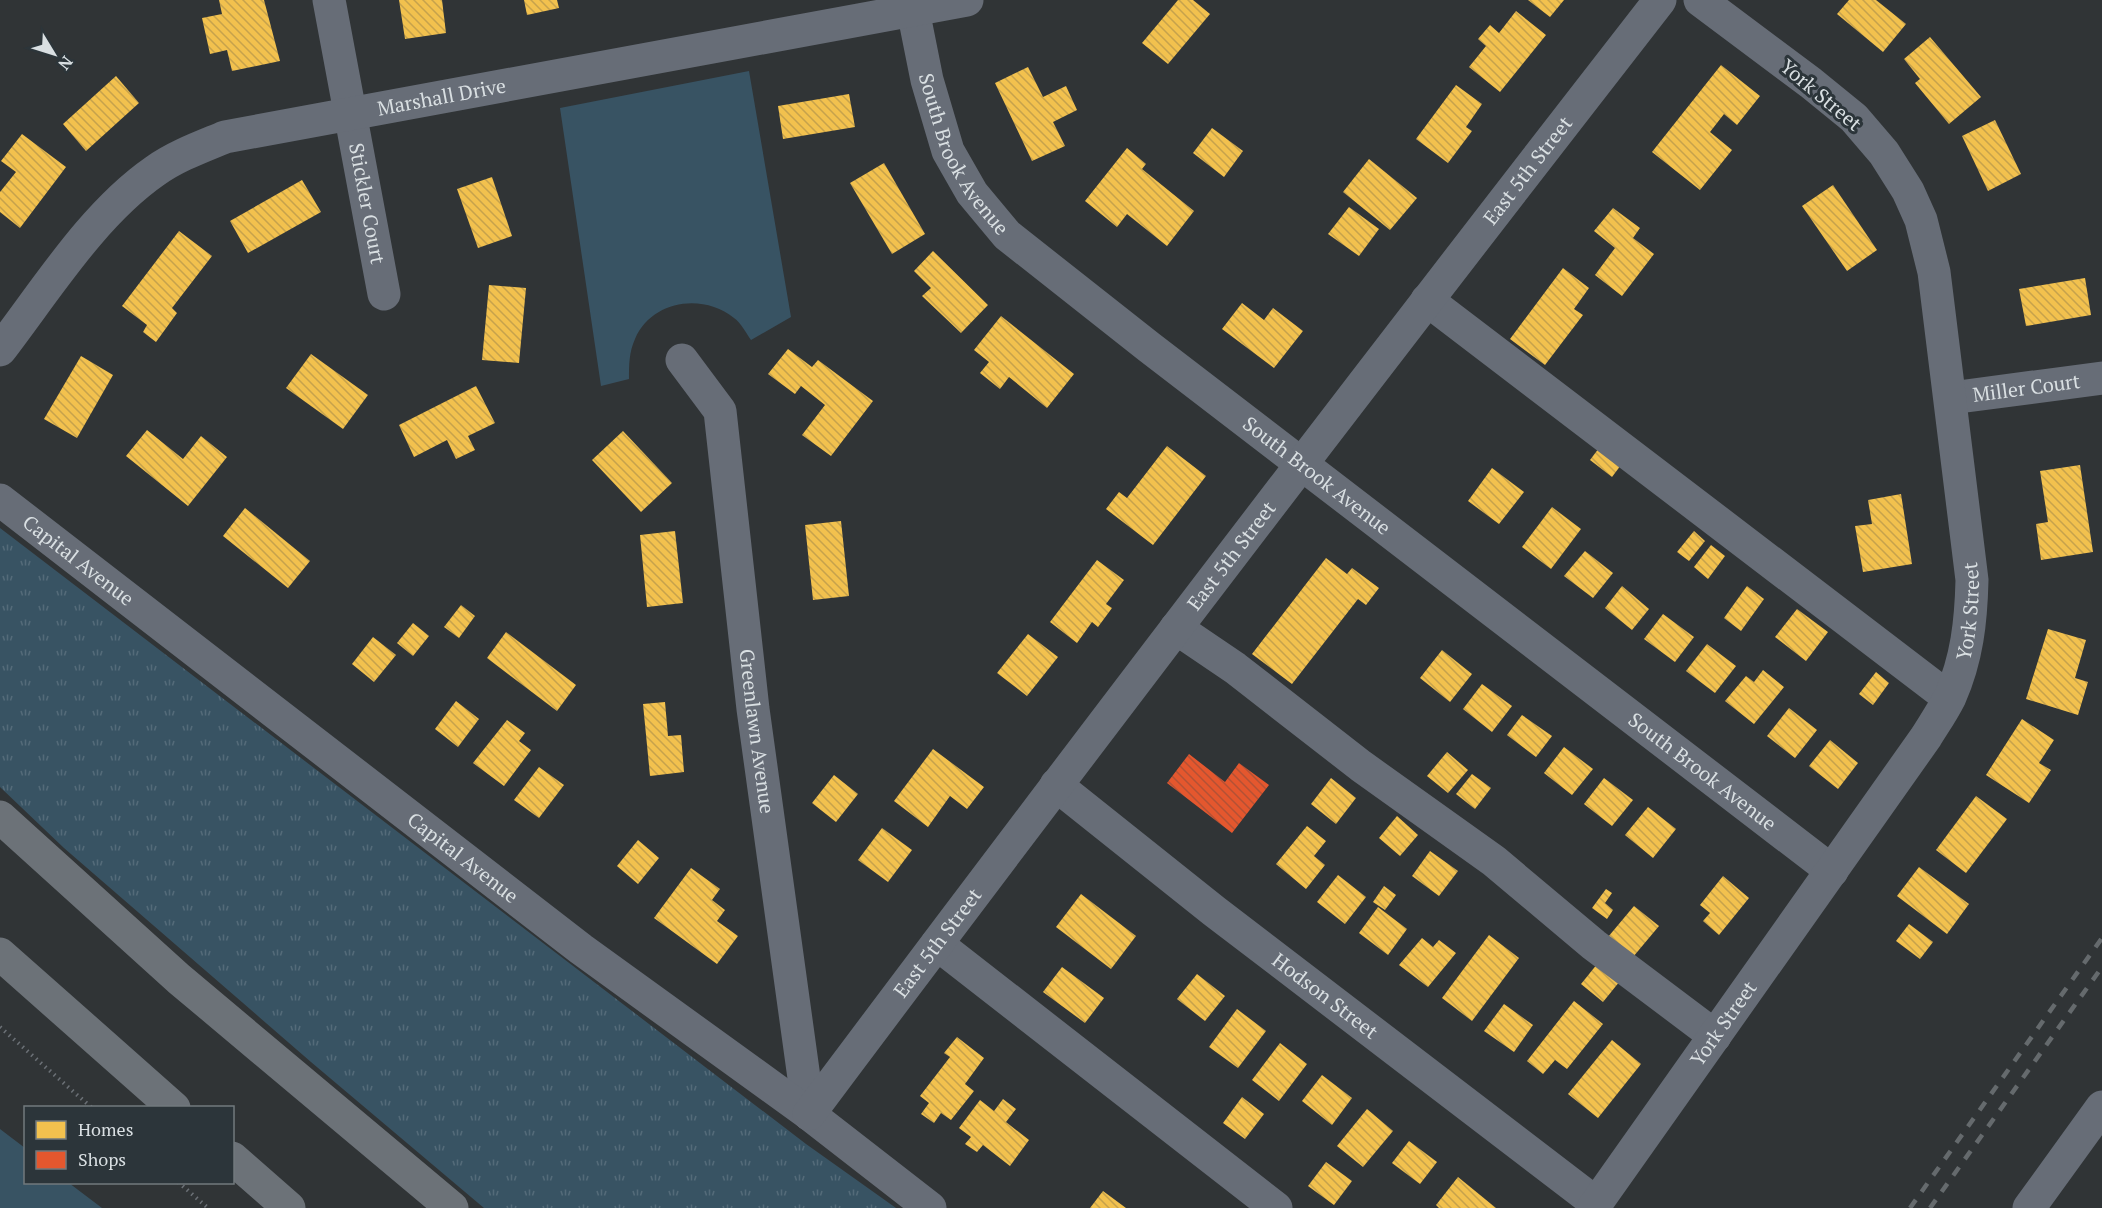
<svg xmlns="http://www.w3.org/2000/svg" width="2102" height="1208" viewBox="0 0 2102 1208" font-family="'PT Serif',serif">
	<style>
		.grass { fill: url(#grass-tufts) }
		.park { fill: #385363 }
		.homes { fill: url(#homes-back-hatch) }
		.shops { fill: url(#shops-back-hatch) }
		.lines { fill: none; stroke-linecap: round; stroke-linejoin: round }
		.path { stroke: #6b7076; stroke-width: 4; stroke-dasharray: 1.5 4.5; stroke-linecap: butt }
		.minor { stroke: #676d77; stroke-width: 33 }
		.highway { stroke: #6c7278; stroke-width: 33 }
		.rail { stroke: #656a6d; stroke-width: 4.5; stroke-dasharray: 10 10; stroke-linecap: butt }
		.labels { text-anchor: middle; stroke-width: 6; stroke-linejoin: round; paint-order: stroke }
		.street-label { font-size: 20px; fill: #d9dfe2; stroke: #2c353a }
	</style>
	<defs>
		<pattern id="grass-tufts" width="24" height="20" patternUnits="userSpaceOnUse" patternTransform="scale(1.5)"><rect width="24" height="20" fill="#385363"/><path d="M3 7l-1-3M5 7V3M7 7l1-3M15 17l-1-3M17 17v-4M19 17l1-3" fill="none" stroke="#546b79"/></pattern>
		<pattern id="homes-back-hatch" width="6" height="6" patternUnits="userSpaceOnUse" patternTransform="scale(1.5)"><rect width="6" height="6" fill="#f2c14e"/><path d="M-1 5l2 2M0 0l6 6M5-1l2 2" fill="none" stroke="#c6a24c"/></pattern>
		<pattern id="shops-back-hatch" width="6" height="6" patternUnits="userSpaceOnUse" patternTransform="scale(1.5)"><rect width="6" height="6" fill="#e4572e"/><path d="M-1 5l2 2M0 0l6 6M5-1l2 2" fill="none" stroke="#b35135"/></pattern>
	</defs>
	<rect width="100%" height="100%" fill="#303436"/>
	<polygon class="grass" points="0,528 806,1144 896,1208 484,1208 311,1062 64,848 0,787"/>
	<g class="park">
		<path d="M 749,71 L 791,317 L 751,340 C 746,333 741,323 734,318 C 703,293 652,300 635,339 C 629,352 629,365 629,379 L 601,386 L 560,108 Z"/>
		<polygon points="0,1129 25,1148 26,1182 69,1183 102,1208 0,1208"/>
	</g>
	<g class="homes">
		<polygon points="219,0 264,0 280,61 232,71 227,50 210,54 202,18 222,14"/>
		<polygon points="399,0 442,0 446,33 405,39"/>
		<polygon points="524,0 557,0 559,8 527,15"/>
		<polygon points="1178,0 1193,0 1210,14 1168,64 1142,43"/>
		<polygon points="1528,0 1564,0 1550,17"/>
		<polygon points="1849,0 1876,0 1906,24 1883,52 1837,14"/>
		<polygon points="1516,11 1546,35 1500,92 1469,67 1486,46 1478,39 1490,25 1499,33"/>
		<polygon points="1930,37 1981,97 1949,124 1915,83 1920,79 1904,59"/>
		<polygon points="1721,65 1760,96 1737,125 1724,114 1710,132 1732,150 1700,190 1652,152"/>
		<polygon points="1028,67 1043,97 1066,86 1077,110 1053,122 1065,146 1032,161 995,83"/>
		<polygon points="116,76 139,103 86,151 63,124"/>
		<polygon points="1456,85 1482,104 1466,127 1472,131 1448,163 1416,139"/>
		<polygon points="849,94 855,127 783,139 778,106"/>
		<polygon points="1995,120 2021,174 1988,191 1962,136"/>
		<polygon points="1212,128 1243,151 1224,177 1193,153"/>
		<polygon points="22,134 66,167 20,228 0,212 0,192 16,172 1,161"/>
		<polygon points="1127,148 1146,164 1142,169 1194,211 1167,246 1127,214 1117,227 1085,201"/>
		<polygon points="1369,159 1417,198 1390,230 1343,192"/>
		<polygon points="884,163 925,234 892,254 850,183"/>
		<polygon points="492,177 512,236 478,248 457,189"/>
		<polygon points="302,180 321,212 248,253 230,221"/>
		<polygon points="1833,185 1877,250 1847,271 1802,206"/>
		<polygon points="1349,207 1379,229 1359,256 1328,234"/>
		<polygon points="1613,208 1640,228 1633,238 1654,254 1622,296 1595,275 1615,248 1594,231"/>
		<polygon points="179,231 212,256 172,308 177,313 156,342 143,332 147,325 122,306"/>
		<polygon points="933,251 988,305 961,333 922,296 931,288 914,271"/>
		<polygon points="1563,268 1589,288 1574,309 1583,315 1545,365 1510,339"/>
		<polygon points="2085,278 2091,315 2026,326 2019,289"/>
		<polygon points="489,285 526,288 519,363 482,360"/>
		<polygon points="1242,303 1264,320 1273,308 1303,331 1274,368 1222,329"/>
		<polygon points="1001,316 1074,374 1047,408 1009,377 1000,389 980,373 989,362 974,350"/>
		<polygon points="788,349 812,367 818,360 873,401 831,456 802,435 825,405 801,386 795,394 768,374"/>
		<polygon points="311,354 368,395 343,429 286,388"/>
		<polygon points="81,356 113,375 77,438 44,419"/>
		<polygon points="476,386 495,423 468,436 475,450 456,459 447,440 414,457 399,425"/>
		<polygon points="147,430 183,459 201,436 227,457 188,506 126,456"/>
		<polygon points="623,431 672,483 641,512 592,460"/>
		<polygon points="1602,444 1624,461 1612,477 1590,460"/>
		<polygon points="1167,446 1206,476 1153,545 1106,509 1119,492 1127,498"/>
		<polygon points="2080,465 2093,552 2041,560 2036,524 2048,522 2040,471"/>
		<polygon points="1492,468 1524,492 1499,524 1468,501"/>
		<polygon points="1901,494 1912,564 1863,572 1855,526 1872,524 1868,500"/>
		<polygon points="1552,507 1581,529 1551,569 1522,547"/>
		<polygon points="245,508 310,561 288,588 223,536"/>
		<polygon points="841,521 849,596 813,600 805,525"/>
		<polygon points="675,531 683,603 647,607 640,535"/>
		<polygon points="1694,531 1705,541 1689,561 1677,552"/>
		<polygon points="1711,545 1725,556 1708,579 1694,567"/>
		<polygon points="1585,551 1613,573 1593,598 1564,576"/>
		<polygon points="1326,558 1347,574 1352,568 1379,588 1366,605 1358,599 1292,684 1252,654"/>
		<polygon points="1097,560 1124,580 1106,604 1112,608 1098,627 1092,622 1077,643 1050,622"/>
		<polygon points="1622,586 1649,609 1632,630 1605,608"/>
		<polygon points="1747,586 1764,599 1741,631 1724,618"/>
		<polygon points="461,605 475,616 459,638 444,627"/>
		<polygon points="1797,609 1828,632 1806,661 1775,637"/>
		<polygon points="1663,614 1694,637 1675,662 1644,639"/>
		<polygon points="413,623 429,636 413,656 397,643"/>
		<polygon points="2048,629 2086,640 2075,678 2088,682 2078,715 2026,699"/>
		<polygon points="506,632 576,685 557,711 487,658"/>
		<polygon points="1028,634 1058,657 1027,696 997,673"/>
		<polygon points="373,637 396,655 374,682 352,664"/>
		<polygon points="1707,644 1736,666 1715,693 1686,671"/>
		<polygon points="1442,650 1472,674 1450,702 1420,678"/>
		<polygon points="1763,670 1784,687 1754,724 1725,701 1746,676 1754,682"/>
		<polygon points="1876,672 1889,683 1873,705 1859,694"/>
		<polygon points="1482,684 1512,706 1492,732 1463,709"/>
		<polygon points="456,701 479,719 458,747 435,729"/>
		<polygon points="665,702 668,736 681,735 684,772 650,776 643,704"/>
		<polygon points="1789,708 1817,730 1795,758 1767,736"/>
		<polygon points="1522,715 1552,736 1536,757 1507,735"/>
		<polygon points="2022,719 2054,740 2039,763 2051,770 2029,803 1986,775"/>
		<polygon points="507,720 525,733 519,741 531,750 504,786 473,763"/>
		<polygon points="1830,740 1858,763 1838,789 1809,766"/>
		<polygon points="1564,747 1593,769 1572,795 1544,773"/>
		<polygon points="933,749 984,787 967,809 950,796 928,827 894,801"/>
		<polygon points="1447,752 1468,770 1448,793 1427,776"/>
		<polygon points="539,767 564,785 539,818 514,800"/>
		<polygon points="1472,774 1491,788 1475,809 1456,794"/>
		<polygon points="834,775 858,794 836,822 812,803"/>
		<polygon points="1331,778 1356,798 1336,824 1311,804"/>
		<polygon points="1604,778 1633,800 1612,826 1584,804"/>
		<polygon points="1976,796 2007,819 1966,873 1936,850"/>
		<polygon points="1648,807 1676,829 1653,858 1625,835"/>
		<polygon points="1397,816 1418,835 1400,856 1379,838"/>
		<polygon points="1307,826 1326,841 1314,856 1325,865 1306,889 1276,864"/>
		<polygon points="882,828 912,850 888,882 858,860"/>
		<polygon points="638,840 659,858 638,884 617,866"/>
		<polygon points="1430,851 1458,871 1439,896 1412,876"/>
		<polygon points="1919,867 1969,904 1947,934 1897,896"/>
		<polygon points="691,868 720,889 712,900 725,910 717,921 738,936 717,964 654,918"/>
		<polygon points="1338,875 1366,897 1345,924 1317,902"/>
		<polygon points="1723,876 1749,898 1719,935 1703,921 1710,913 1700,905"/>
		<polygon points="1384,886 1396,895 1385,910 1373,902"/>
		<polygon points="1606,889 1612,893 1605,903 1613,910 1607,919 1592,908"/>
		<polygon points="1081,894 1136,936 1111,969 1056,927"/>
		<polygon points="1634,906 1659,926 1633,957 1608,937"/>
		<polygon points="1378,907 1407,929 1388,955 1359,933"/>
		<polygon points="1909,924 1933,942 1920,959 1896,941"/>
		<polygon points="1489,935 1519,958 1472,1021 1442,998"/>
		<polygon points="1422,938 1433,947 1439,940 1456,953 1428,987 1399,965"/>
		<polygon points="1598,963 1620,981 1603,1002 1581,984"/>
		<polygon points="1062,967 1104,998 1085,1023 1043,992"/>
		<polygon points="1197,974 1225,996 1205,1021 1177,999"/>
		<polygon points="1574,1001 1603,1024 1567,1069 1555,1060 1543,1074 1527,1061"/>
		<polygon points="1504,1004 1533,1025 1514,1052 1484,1031"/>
		<polygon points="1237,1009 1266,1031 1238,1068 1209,1047"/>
		<polygon points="957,1037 984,1058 965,1084 974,1091 951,1120 941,1113 934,1123 921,1114 929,1103 920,1096 950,1057 944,1053"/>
		<polygon points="1612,1040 1641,1064 1598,1118 1568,1094"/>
		<polygon points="1280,1043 1307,1064 1279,1101 1252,1080"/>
		<polygon points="1322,1075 1352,1098 1332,1125 1302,1101"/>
		<polygon points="1242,1097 1264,1114 1245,1139 1223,1123"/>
		<polygon points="1003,1099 1016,1109 1006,1122 1029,1140 1010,1166 983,1145 977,1152 965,1144 971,1137 959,1128 980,1100 994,1111"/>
		<polygon points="1367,1109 1393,1131 1363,1167 1337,1146"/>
		<polygon points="1409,1141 1437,1162 1420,1184 1392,1163"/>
		<polygon points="1326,1162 1352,1181 1334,1205 1308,1186"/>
		<polygon points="1458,1177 1496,1208 1439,1208 1436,1205"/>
		<polygon points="1103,1191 1126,1208 1090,1208"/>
	</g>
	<polygon class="shops" points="1189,754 1225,782 1239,763 1269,785 1232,833 1167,783"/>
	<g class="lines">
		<g class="path">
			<polyline points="0,1027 92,1108"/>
			<polyline points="178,1182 208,1208"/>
		</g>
		<g class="minor">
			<path id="s1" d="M 329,0 L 384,294"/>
			<path id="s2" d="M 911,0 L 927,80 L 948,151 L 972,193 L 1007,235 L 1149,347 L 1832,871"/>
			<polyline points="1427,300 1949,698"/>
			<path id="s3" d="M 0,350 C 46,290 93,214 155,171 C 176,156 201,147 225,137 L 967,0"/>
			<path id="s4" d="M 682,360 L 720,411 L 753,709 L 809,1114"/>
			<path id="s5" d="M 1951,398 L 2102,378"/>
			<path id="s6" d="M 0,500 L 581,949 L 809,1114 L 930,1208"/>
			<polyline points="1176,628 1235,668 1361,766 1494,861 1594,945 1715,1036"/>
			<path id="s7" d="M 1056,785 L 1214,911 L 1596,1203"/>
			<polyline points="937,944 1276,1208"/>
			<path id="s8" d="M 809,1114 C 1089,740 1373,369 1660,0"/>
			<path id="s9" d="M 1593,1208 L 1926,737 C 1934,724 1943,711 1950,697 C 1967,659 1971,621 1972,580 L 1934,272 L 1921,220 L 1908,191 L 1884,153 L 1854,118 L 1811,83 L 1700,0"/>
			<polyline points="2029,1208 2102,1107"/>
		</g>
		<g class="highway">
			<polyline points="0,817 179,979 452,1208"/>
			<polyline points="0,954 174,1108"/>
			<polyline points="232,1158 289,1208"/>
		</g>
		<g class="rail">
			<polyline points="1910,1208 2102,938"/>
			<polyline points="1930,1208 2102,967"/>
		</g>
	</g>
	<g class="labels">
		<g class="street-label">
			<text transform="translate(1821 95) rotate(40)" y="7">York Street</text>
			<text dy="7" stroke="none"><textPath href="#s3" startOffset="536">Marshall Drive</textPath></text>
			<text dy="7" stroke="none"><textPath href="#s2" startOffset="165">South Brook Avenue</textPath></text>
			<text dy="7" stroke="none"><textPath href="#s8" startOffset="1186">East 5th Street</textPath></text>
			<text dy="7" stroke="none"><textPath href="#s1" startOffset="207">Stickler Court</textPath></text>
			<text dy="7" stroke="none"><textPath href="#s5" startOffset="76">Miller Court</textPath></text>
			<text dy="7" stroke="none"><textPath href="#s2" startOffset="651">South Brook Avenue</textPath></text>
			<text dy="7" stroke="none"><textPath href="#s8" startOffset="700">East 5th Street</textPath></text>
			<text dy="7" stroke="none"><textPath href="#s6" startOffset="99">Capital Avenue</textPath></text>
			<text dy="7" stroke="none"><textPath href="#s9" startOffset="712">York Street</textPath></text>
			<text dy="7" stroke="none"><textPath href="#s4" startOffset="386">Greenlawn Avenue</textPath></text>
			<text dy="7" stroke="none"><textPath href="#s2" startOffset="1137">South Brook Avenue</textPath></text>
			<text dy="7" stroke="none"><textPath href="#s6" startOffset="585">Capital Avenue</textPath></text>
			<text dy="7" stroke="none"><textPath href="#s8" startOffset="214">East 5th Street</textPath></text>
			<text dy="7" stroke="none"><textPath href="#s7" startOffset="342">Hodson Street</textPath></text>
			<text dy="7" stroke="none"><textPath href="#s9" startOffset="226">York Street</textPath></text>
		</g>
	</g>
	<rect x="24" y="1106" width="210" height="78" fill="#2c353a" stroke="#71797d" stroke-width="1.5"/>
	<rect x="36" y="1121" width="30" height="18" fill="#f2c14e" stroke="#71797d" stroke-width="1.5"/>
	<text x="78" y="1136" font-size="18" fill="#d9dfe2">Homes</text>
	<rect x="36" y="1151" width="30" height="18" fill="#e4572e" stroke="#71797d" stroke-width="1.5"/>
	<text x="78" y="1166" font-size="18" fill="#d9dfe2">Shops</text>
	<g transform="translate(54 54) rotate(128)" stroke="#2c353a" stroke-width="4.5" paint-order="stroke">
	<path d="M0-4.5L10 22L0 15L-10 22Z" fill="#d9dfe2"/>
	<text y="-9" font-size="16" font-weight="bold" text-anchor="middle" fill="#d9dfe2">N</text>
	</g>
</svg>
